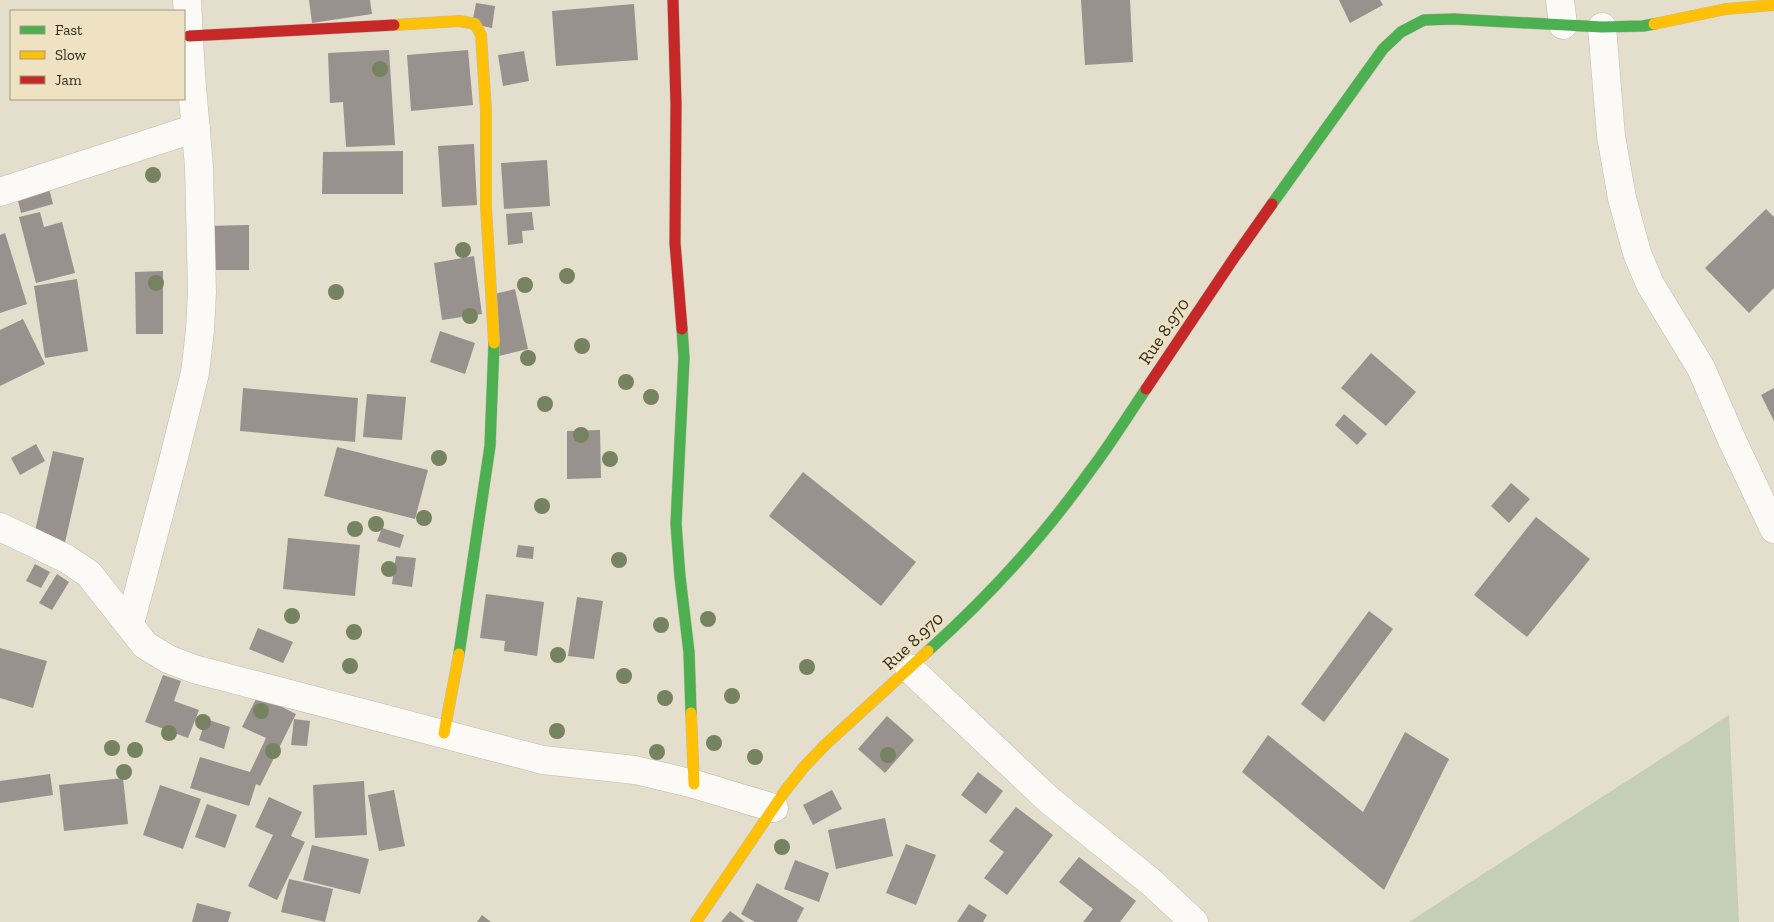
<svg xmlns="http://www.w3.org/2000/svg" width="1774" height="922" viewBox="0 0 1774 922" font-family="'Zilla Slab',serif">
	<style>
		.green { fill: #c5ceb6 }
		.building { fill: #98918d }
		.lines { fill: none; stroke-linecap: round; stroke-linejoin: round }
		.street-casing { stroke: #c1bcae; stroke-width: 29 }
		.fast-casing { stroke: #c1bcae; stroke-width: 12 }
		.slow-casing { stroke: #c1bcae; stroke-width: 12 }
		.jam-casing { stroke: #c1bcae; stroke-width: 12 }
		.street { stroke: #fbfaf7; stroke-width: 28 }
		.fast { stroke: #4caf50; stroke-width: 11 }
		.slow { stroke: #ffc107; stroke-width: 11 }
		.jam { stroke: #c62828; stroke-width: 11 }
		.tree { fill: #758361 }
		.labels { text-anchor: middle; stroke-width: 5; stroke-linejoin: round; paint-order: stroke }
		.street-label { font-size: 18px; fill: #302b1f; stroke: #eee2c2 }
	</style>
	<rect width="100%" height="100%" fill="#e4decc"/>
	<polygon class="green" points="1729,715 1739,922 1409,922"/>
	<g class="building">
		<polygon points="309,0 370,0 372,14 312,23"/>
		<polygon points="1081,0 1130,0 1133,62 1085,65"/>
		<polygon points="1339,0 1380,0 1383,5 1350,23"/>
		<polygon points="476,3 495,6 492,28 472,24"/>
		<polygon points="634,4 638,60 556,66 552,11"/>
		<polygon points="389,50 395,145 346,147 343,102 330,103 328,53"/>
		<polygon points="468,50 473,105 411,111 407,55"/>
		<polygon points="524,51 529,81 503,86 498,55"/>
		<polygon points="474,144 477,205 442,207 438,146"/>
		<polygon points="403,151 403,194 322,194 323,152"/>
		<polygon points="547,160 550,206 504,209 501,163"/>
		<polygon points="48,184 53,204 21,213 16,193"/>
		<polygon points="1766,209 1774,217 1774,288 1749,313 1705,268"/>
		<polygon points="40,212 44,227 62,222 75,273 36,283 19,217"/>
		<polygon points="532,212 534,230 522,231 523,243 508,245 506,214"/>
		<polygon points="249,225 249,270 204,270 204,226"/>
		<polygon points="5,233 27,304 0,313 0,235"/>
		<polygon points="474,256 482,314 442,320 434,263"/>
		<polygon points="163,271 163,334 136,334 135,272"/>
		<polygon points="77,279 88,351 45,358 34,286"/>
		<polygon points="515,289 528,349 499,356 486,296"/>
		<polygon points="23,319 45,364 0,386 0,330"/>
		<polygon points="440,331 475,343 465,374 430,362"/>
		<polygon points="1371,353 1416,392 1386,426 1341,388"/>
		<polygon points="243,388 358,398 355,442 240,431"/>
		<polygon points="1774,388 1774,421 1761,395"/>
		<polygon points="367,394 406,397 402,440 363,437"/>
		<polygon points="1344,414 1367,434 1357,445 1335,425"/>
		<polygon points="600,430 601,478 567,479 567,431"/>
		<polygon points="36,444 45,461 20,475 11,458"/>
		<polygon points="337,447 428,470 415,519 324,496"/>
		<polygon points="53,451 84,458 64,547 33,540"/>
		<polygon points="803,472 916,562 881,606 769,516"/>
		<polygon points="1511,483 1530,499 1509,523 1491,506"/>
		<polygon points="1536,517 1590,559 1527,637 1474,595"/>
		<polygon points="382,528 404,535 400,548 377,541"/>
		<polygon points="288,538 360,545 355,596 283,589"/>
		<polygon points="518,545 534,547 533,559 516,557"/>
		<polygon points="396,556 416,558 412,587 392,584"/>
		<polygon points="35,564 50,572 41,588 26,581"/>
		<polygon points="57,574 69,582 52,610 39,603"/>
		<polygon points="486,594 544,602 537,656 504,651 505,641 480,638"/>
		<polygon points="577,597 603,601 594,659 568,656"/>
		<polygon points="1369,611 1393,629 1324,722 1301,704"/>
		<polygon points="258,628 293,642 283,663 249,649"/>
		<polygon points="0,648 47,661 33,708 0,698"/>
		<polygon points="163,675 181,681 174,701 199,710 188,738 145,722"/>
		<polygon points="258,695 296,714 260,786 256,784 249,806 190,788 200,757 250,772 266,738 242,727"/>
		<polygon points="887,716 914,740 885,773 858,749"/>
		<polygon points="206,719 230,727 224,749 199,740"/>
		<polygon points="294,719 310,721 307,746 291,745"/>
		<polygon points="1405,732 1449,759 1384,890 1242,772 1268,735 1363,812"/>
		<polygon points="978,772 1003,791 986,814 961,795"/>
		<polygon points="50,774 53,795 0,803 0,781"/>
		<polygon points="123,778 128,824 64,831 59,785"/>
		<polygon points="364,781 367,835 315,838 313,785"/>
		<polygon points="160,785 201,799 183,849 143,835"/>
		<polygon points="394,790 405,846 379,851 368,795"/>
		<polygon points="832,790 842,809 813,825 803,805"/>
		<polygon points="269,797 302,812 291,836 305,842 277,900 248,886 273,835 255,827"/>
		<polygon points="207,804 237,815 225,848 195,837"/>
		<polygon points="1016,807 1053,835 1007,895 984,878 1004,852 989,841"/>
		<polygon points="885,818 893,856 836,869 828,830"/>
		<polygon points="906,844 936,855 916,905 886,893"/>
		<polygon points="312,845 369,859 360,894 303,880"/>
		<polygon points="1079,857 1136,901 1120,922 1083,922 1093,909 1059,882"/>
		<polygon points="795,860 829,873 819,902 784,889"/>
		<polygon points="289,879 333,889 325,922 281,912"/>
		<polygon points="757,883 804,908 797,922 755,922 741,914"/>
		<polygon points="197,903 231,912 228,922 192,922"/>
		<polygon points="969,904 987,915 983,922 957,922"/>
		<polygon points="730,911 745,922 721,922"/>
		<polygon points="482,915 491,922 477,922"/>
	</g>
	<g class="lines">
		<g class="street-casing">
			<g id="street">
				<polyline points="1560,0 1563,25"/>
				<polyline points="1602,27 1611,136 1622,198 1637,253 1650,284 1701,368 1732,440 1774,529"/>
				<polyline points="0,192 196,128"/>
				<polyline points="0,527 67,559 89,574 145,645 168,659 194,669 543,760 635,770 694,784 774,808"/>
				<polyline points="130,624 172,465 195,373 200,330 202,292 199,167 191,75 187,0"/>
				<polyline points="909,668 1049,800 1151,882 1194,922"/>
			</g>
		</g>
		<g class="fast-casing">
			<g id="fast">
				<polyline points="1272,204 1383,49 1401,32 1424,20 1454,19 1602,27 1643,26 1654,24"/>
				<polyline points="682,329 684,358 676,524 680,577 689,652 691,713"/>
				<path d="M 928,651 C 987,598 1044,536 1090,471 C 1110,445 1127,417 1146,389"/>
				<polyline points="459,654 490,446 494,343"/>
			</g>
		</g>
		<g class="slow-casing">
			<g id="slow">
				<polyline points="1654,24 1726,9 1774,5"/>
				<polyline points="394,25 460,21 475,24 481,35 486,111 486,207 494,343"/>
				<polyline points="691,713 694,784"/>
				<polyline points="444,733 459,654"/>
				<polyline points="696,922 785,791 804,767 825,745 928,651"/>
			</g>
		</g>
		<g class="jam-casing">
			<g id="jam">
				<polyline points="673,0 676,104 675,243 682,329"/>
				<polyline points="189,36 394,25"/>
				<polyline points="1146,389 1234,258 1272,204"/>
			</g>
		</g>
		<use href="#street" class="street"/>
		<use href="#fast" class="fast"/>
		<use href="#slow" class="slow"/>
		<use href="#jam" class="jam"/>
	</g>
	<g class="tree">
		<circle cx="380" cy="69" r="8"/>
		<circle cx="153" cy="175" r="8"/>
		<circle cx="463" cy="250" r="8"/>
		<circle cx="567" cy="276" r="8"/>
		<circle cx="156" cy="283" r="8"/>
		<circle cx="525" cy="285" r="8"/>
		<circle cx="336" cy="292" r="8"/>
		<circle cx="470" cy="316" r="8"/>
		<circle cx="582" cy="346" r="8"/>
		<circle cx="528" cy="358" r="8"/>
		<circle cx="626" cy="382" r="8"/>
		<circle cx="651" cy="397" r="8"/>
		<circle cx="545" cy="404" r="8"/>
		<circle cx="581" cy="435" r="8"/>
		<circle cx="439" cy="458" r="8"/>
		<circle cx="610" cy="459" r="8"/>
		<circle cx="542" cy="506" r="8"/>
		<circle cx="424" cy="518" r="8"/>
		<circle cx="376" cy="524" r="8"/>
		<circle cx="355" cy="529" r="8"/>
		<circle cx="619" cy="560" r="8"/>
		<circle cx="389" cy="569" r="8"/>
		<circle cx="292" cy="616" r="8"/>
		<circle cx="708" cy="619" r="8"/>
		<circle cx="661" cy="625" r="8"/>
		<circle cx="354" cy="632" r="8"/>
		<circle cx="558" cy="655" r="8"/>
		<circle cx="350" cy="666" r="8"/>
		<circle cx="807" cy="667" r="8"/>
		<circle cx="624" cy="676" r="8"/>
		<circle cx="732" cy="696" r="8"/>
		<circle cx="665" cy="698" r="8"/>
		<circle cx="261" cy="711" r="8"/>
		<circle cx="203" cy="722" r="8"/>
		<circle cx="557" cy="731" r="8"/>
		<circle cx="169" cy="733" r="8"/>
		<circle cx="714" cy="743" r="8"/>
		<circle cx="112" cy="748" r="8"/>
		<circle cx="135" cy="750" r="8"/>
		<circle cx="273" cy="751" r="8"/>
		<circle cx="657" cy="752" r="8"/>
		<circle cx="888" cy="755" r="8"/>
		<circle cx="755" cy="757" r="8"/>
		<circle cx="124" cy="772" r="8"/>
		<circle cx="782" cy="847" r="8"/>
	</g>
	<g class="labels">
		<g class="street-label">
			<text transform="translate(1164 331) rotate(-56)" y="6">Rue 8.970</text>
			<text transform="translate(913 641) rotate(-43)" y="6">Rue 8.970</text>
		</g>
	</g>
	<rect x="10" y="10" width="175" height="90" fill="#eee2c2" stroke="#a29981"/>
	<rect x="20" y="26" width="25" height="8" fill="#4caf50" stroke="#a29981"/>
	<text x="55" y="35" font-size="15" fill="#302b1f">Fast</text>
	<rect x="20" y="51" width="25" height="8" fill="#ffc107" stroke="#a29981"/>
	<text x="55" y="60" font-size="15" fill="#302b1f">Slow</text>
	<rect x="20" y="76" width="25" height="8" fill="#c62828" stroke="#a29981"/>
	<text x="55" y="85" font-size="15" fill="#302b1f">Jam</text>
</svg>
